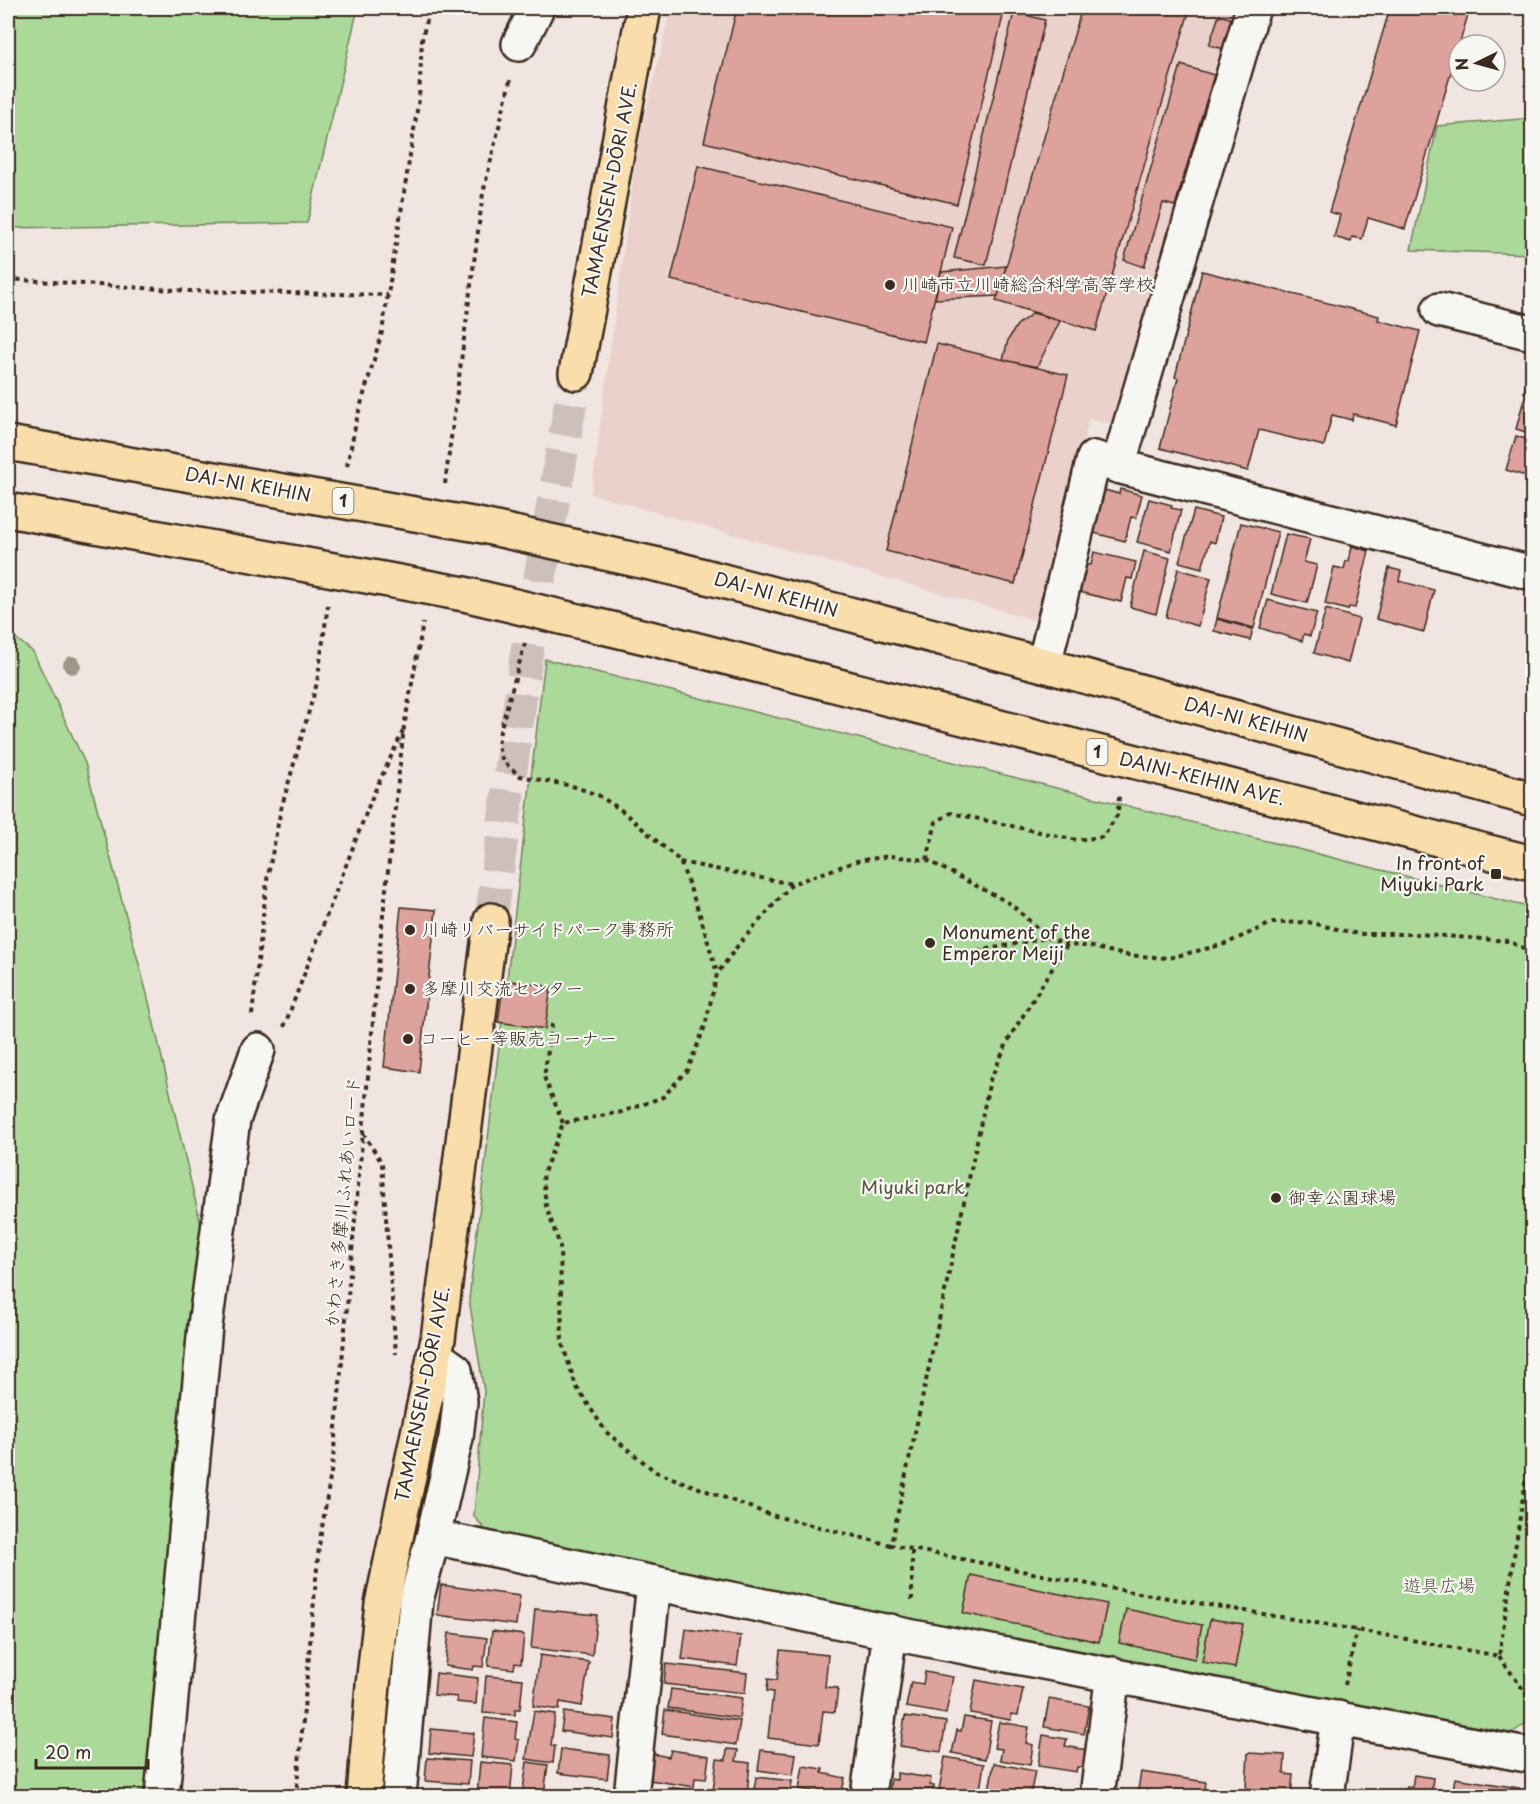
<svg xmlns="http://www.w3.org/2000/svg" width="1540" height="1804" viewBox="0 0 1540 1804" font-family="'Playpen Sans','Klee One',sans-serif">
	<style>
		.built { fill: #ebd1cc }
		.green { fill: #abd999; stroke: #73825c; stroke-width: 1.5 }
		.building { fill: #dca29b; stroke: #3b2a1e; stroke-width: 1.5 }
		.lines { fill: none; stroke-linecap: round; stroke-linejoin: round }
		.major-tunnel { stroke: #cdc0ba; stroke-width: 33; stroke-dasharray: 33 16; stroke-linecap: butt }
		.minor-casing { stroke: #3b2a1e; stroke-width: 38 }
		.major-casing { stroke: #3b2a1e; stroke-width: 38 }
		.highway-casing { stroke: #3b2a1e; stroke-width: 38 }
		.path { stroke: #3b2a1e; stroke-width: 4; stroke-dasharray: 4.5 4.5; stroke-linecap: butt }
		.minor { stroke: #f6f6f2; stroke-width: 33 }
		.major { stroke: #f9deab; stroke-width: 33 }
		.highway { stroke: #f9deab; stroke-width: 33 }
		.highway-bridge-casing { stroke: #3b2a1e; stroke-width: 38; stroke-linecap: butt }
		.highway-bridge { stroke: #f9deab; stroke-width: 33 }
		.tree { fill: #9c9687 }
		.poi-dot { fill: #3b2a1e; stroke: #f6f6f2; stroke-width: 2 }
		.labels { text-anchor: middle; stroke-width: 4.5; stroke-linejoin: round; paint-order: stroke }
		.shield { fill: #f6f6f2; stroke: #73675e; stroke-width: 1.5 }
		.shield-label { font-size: 16px; font-weight: bold; fill: #3b2a1e }
		.street-label { font-size: 18px; fill: #3b2a1e; stroke: #f6f6f2 }
		.poi-label { font-size: 18px; fill: #3b2a1e; stroke: #f6f6f2; text-anchor: start }
		.park-label { font-size: 18px; fill: #57563d; stroke: #f6f6f2 }
	</style>
	<rect width="100%" height="100%" fill="#f1e5e1"/>
	<filter id="ink" filterUnits="userSpaceOnUse"><feTurbulence type="fractalNoise" baseFrequency=".0167" numOctaves="2"/><feDisplacementMap in="SourceGraphic" scale="12" xChannelSelector="R" yChannelSelector="G"/><feConvolveMatrix kernelMatrix="1 2 1 2 8 2 1 2 1" color-interpolation-filters="sRGB"/></filter>
	<g filter="url(#ink)">
		<polygon class="built" points="671,8 1240,8 1120,425 1089,419 1041,622 591,494 637,150"/>
		<g class="green">
			<polygon points="8,8 358,8 307,223 8,228"/>
			<polygon points="1532,118 1532,254 1411,250 1437,126"/>
			<polygon points="8,632 33,652 85,763 147,994 215,1285 167,1796 8,1796"/>
			<polygon points="545,659 1532,908 1532,1719 1507,1736 512,1541 487,1532 474,1516 484,1391 469,1299"/>
		</g>
		<g class="building">
			<polygon points="737,8 985,8 1004,12 957,204 704,142"/>
			<polygon points="1082,8 1190,8 1096,331 996,301"/>
			<polygon points="1390,8 1470,8 1405,229 1368,218 1362,239 1352,237 1351,242 1334,237 1340,215 1329,212"/>
			<polygon points="1014,12 1045,20 986,265 954,258"/>
			<polygon points="1219,15 1233,19 1224,49 1209,45"/>
			<polygon points="1181,65 1214,75 1175,206 1163,203 1144,267 1124,260"/>
			<polygon points="698,166 952,227 924,342 671,280"/>
			<polygon points="1006,266 998,296 935,299 941,272"/>
			<polygon points="1202,271 1379,316 1378,320 1420,331 1396,425 1353,414 1352,420 1332,415 1324,446 1259,430 1248,471 1160,448 1178,378 1175,377"/>
			<polygon points="1033,313 1060,321 1037,367 1003,360 1008,340 1017,325"/>
			<polygon points="937,344 1068,375 1015,584 886,551"/>
			<polygon points="1532,363 1532,395 1524,392"/>
			<polygon points="1524,399 1532,401 1532,434 1516,429"/>
			<polygon points="1516,436 1532,441 1532,478 1506,470"/>
			<polygon points="1101,489 1119,494 1120,489 1142,495 1136,518 1131,517 1125,541 1090,532"/>
			<polygon points="1149,499 1172,505 1171,508 1181,510 1171,551 1137,542"/>
			<polygon points="1194,510 1221,517 1215,543 1210,541 1202,568 1179,562"/>
			<polygon points="1241,523 1278,532 1254,628 1217,618"/>
			<polygon points="1286,534 1310,539 1304,562 1317,565 1307,603 1271,594"/>
			<polygon points="1352,546 1369,551 1355,608 1349,607 1348,610 1325,604 1334,567 1344,569 1346,561 1349,561"/>
			<polygon points="1144,551 1170,558 1156,614 1130,607"/>
			<polygon points="1094,552 1136,562 1132,579 1127,578 1121,602 1079,592 1085,564 1091,565"/>
			<polygon points="1389,568 1401,571 1399,581 1434,590 1424,632 1376,619"/>
			<polygon points="1178,569 1211,578 1198,626 1166,617"/>
			<polygon points="1268,600 1317,613 1310,636 1304,634 1302,641 1260,628"/>
			<polygon points="1326,609 1359,619 1348,663 1314,653"/>
			<polygon points="1217,619 1253,629 1250,640 1214,631"/>
			<polygon points="401,907 436,910 419,1072 384,1067"/>
			<polygon points="504,980 551,987 545,1029 498,1022"/>
			<polygon points="971,1575 1107,1604 1099,1642 963,1613"/>
			<polygon points="441,1585 520,1596 516,1625 437,1615"/>
			<polygon points="535,1609 597,1615 592,1655 531,1648"/>
			<polygon points="1126,1609 1202,1625 1195,1659 1119,1643"/>
			<polygon points="1210,1619 1243,1624 1235,1668 1202,1662"/>
			<polygon points="686,1629 741,1636 737,1666 682,1659"/>
			<polygon points="492,1631 524,1635 521,1664 515,1663 514,1669 488,1666"/>
			<polygon points="449,1633 487,1638 483,1667 474,1666 473,1670 445,1666"/>
			<polygon points="780,1650 828,1655 825,1687 838,1688 835,1712 823,1711 819,1744 768,1738 773,1692 767,1691 768,1679 777,1680"/>
			<polygon points="540,1655 589,1662 582,1706 560,1702 559,1710 533,1706"/>
			<polygon points="666,1664 747,1673 745,1693 664,1684"/>
			<polygon points="925,1672 953,1677 946,1714 906,1707 911,1682 923,1684"/>
			<polygon points="436,1673 478,1678 476,1704 456,1702 457,1697 434,1695"/>
			<polygon points="486,1676 523,1679 520,1709 515,1709 515,1715 483,1713"/>
			<polygon points="976,1680 1023,1689 1018,1715 1011,1714 1011,1720 970,1713"/>
			<polygon points="671,1689 742,1698 739,1718 668,1708"/>
			<polygon points="1049,1699 1089,1706 1084,1734 1044,1727"/>
			<polygon points="665,1710 740,1721 736,1745 662,1734"/>
			<polygon points="534,1711 555,1714 551,1746 555,1746 553,1763 526,1759"/>
			<polygon points="564,1712 615,1719 613,1738 561,1731"/>
			<polygon points="905,1716 946,1722 941,1752 900,1746"/>
			<polygon points="964,1717 991,1721 985,1759 952,1753 957,1730 961,1731"/>
			<polygon points="485,1718 517,1722 515,1739 519,1740 516,1761 481,1757"/>
			<polygon points="999,1722 1029,1727 1026,1743 1033,1745 1030,1765 1000,1760 1002,1749 994,1748"/>
			<polygon points="431,1729 474,1733 471,1757 429,1753"/>
			<polygon points="1043,1735 1067,1739 1065,1746 1088,1750 1085,1768 1077,1767 1076,1772 1038,1766"/>
			<polygon points="561,1749 610,1755 607,1779 558,1773"/>
			<polygon points="727,1749 738,1750 736,1761 750,1763 747,1794 713,1791 717,1759 726,1760"/>
			<polygon points="671,1750 709,1756 706,1779 695,1778 694,1787 650,1780 653,1754 669,1757"/>
			<polygon points="761,1750 796,1754 793,1775 758,1770"/>
			<polygon points="1248,1753 1285,1755 1284,1774 1293,1775 1291,1796 1252,1796 1252,1789 1246,1788"/>
			<polygon points="945,1757 984,1764 979,1796 939,1790"/>
			<polygon points="427,1758 470,1761 468,1784 425,1781"/>
			<polygon points="480,1762 513,1765 510,1796 477,1796"/>
			<polygon points="527,1762 548,1765 544,1795 550,1796 522,1796"/>
			<polygon points="994,1763 1035,1771 1030,1796 1004,1792 1003,1796 988,1795"/>
			<polygon points="803,1766 823,1769 822,1773 845,1778 841,1796 799,1789"/>
			<polygon points="1141,1772 1206,1782 1204,1796 1137,1796"/>
			<polygon points="897,1773 931,1778 930,1785 934,1786 932,1796 888,1796 891,1779 897,1780"/>
			<polygon points="1414,1775 1433,1778 1431,1796 1405,1796 1407,1786 1412,1787"/>
			<polygon points="756,1777 792,1781 790,1796 753,1796"/>
			<polygon points="1455,1778 1519,1788 1524,1796 1437,1796 1437,1793 1452,1795"/>
			<polygon points="668,1787 698,1791 698,1795 705,1796 667,1796"/>
			<polygon points="1045,1789 1081,1795 1081,1796 1044,1796"/>
			<polygon points="555,1791 603,1796 554,1796"/>
		</g>
		<g class="lines">
			<polyline class="major-tunnel" points="491,920 526,657 576,373"/>
			<g class="minor-casing">
				<g id="minor">
					<polyline points="1253,8 1118,466 1532,573"/>
					<polyline points="519,44 537,8"/>
					<polyline points="1439,310 1532,333"/>
					<polyline points="1044,665 1094,458 1118,466"/>
					<polyline points="433,1537 913,1637 1532,1756"/>
					<polyline points="162,1796 205,1326 233,1120 258,1050"/>
					<polyline points="399,1796 416,1600 433,1537 456,1438 460,1402 455,1370 434,1355"/>
					<polyline points="631,1796 654,1583"/>
					<polyline points="868,1796 890,1631"/>
					<polyline points="1097,1796 1113,1674"/>
					<polyline points="1327,1796 1338,1718"/>
				</g>
			</g>
			<g class="major-casing">
				<g id="major">
					<polyline points="576,373 644,8"/>
					<polyline points="364,1796 373,1685 382,1604 438,1339 491,920"/>
				</g>
			</g>
			<g class="highway-casing">
				<g id="highway">
					<polyline points="677,569 1044,665 1532,799"/>
					<polyline points="662,641 1532,863"/>
				</g>
			</g>
			<g class="path">
				<polyline points="8,279 189,291 388,295"/>
				<polyline points="347,466 357,418 382,332 419,98 422,40 429,8"/>
				<polyline points="445,484 483,193 511,77"/>
				<polyline points="525,643 500,731 498,746 501,757 506,764 520,776 572,786 598,795 621,810 680,861 700,915 717,973"/>
				<polyline points="927,860 936,822 951,813 1077,840 1103,837 1118,814 1119,795"/>
				<polyline points="680,862 792,884"/>
				<polyline points="1067,945 1011,1035 990,1080 891,1545 1098,1586 1357,1630 1499,1656 1532,1437"/>
				<polyline points="977,951 1047,938"/>
				<polyline points="252,1015 267,880 281,809 317,683 328,605"/>
				<polyline points="552,1024 544,1077 563,1123"/>
				<polyline points="284,1027 373,795 403,731"/>
				<polyline points="363,1133 382,1163 396,1354"/>
				<polyline points="891,1545 771,1515 656,1472 606,1432 576,1386 562,1343 560,1246 546,1206 543,1175 563,1123 622,1112 663,1097 688,1069 705,1026 717,974 739,944 792,884 857,861 890,856 927,860 1011,904 1048,938 1067,945 1088,946 1125,955 1169,958 1225,944 1272,923 1308,922 1358,934 1419,934 1508,941 1532,952"/>
				<polyline points="912,1551 912,1600"/>
				<polyline points="1499,1656 1532,1702"/>
				<polyline points="1345,1685 1357,1630"/>
				<polyline points="296,1796 319,1546 333,1460 381,934 404,727 423,623"/>
			</g>
			<use href="#minor" class="minor"/>
			<use href="#major" class="major"/>
			<use href="#highway" class="highway"/>
			<g class="highway-bridge-casing">
				<g id="highway-bridge">
					<polyline points="8,443 478,525 677,569"/>
					<polyline points="8,510 464,594 662,641"/>
				</g>
			</g>
			<use href="#highway-bridge" class="highway-bridge"/>
		</g>
		<circle class="tree" cx="72" cy="665" r="9"/>
	</g>
	<g class="poi-dot">
		<circle cx="890" cy="285" r="6"/>
		<rect x="1490" y="868" width="12" height="12" rx="3"/>
		<circle cx="410" cy="930" r="6"/>
		<circle cx="930" cy="943" r="6"/>
		<circle cx="410" cy="989" r="6"/>
		<circle cx="408" cy="1039" r="6"/>
		<circle cx="1276" cy="1198" r="6"/>
	</g>
	<g class="labels">
		<g class="shield">
			<rect x="332.5" y="488" width="21" height="26" rx="4.5"/>
			<rect x="1086.5" y="739" width="21" height="26" rx="4.5"/>
		</g>
		<g class="shield-label">
			<text x="343" y="507">1</text>
			<text x="1097" y="758">1</text>
		</g>
		<g class="street-label">
			<text transform="translate(610 190) rotate(-79)" y="6">TAMAENSEN-DŌRI AVE.</text>
			<text transform="translate(248 485) rotate(10)" y="6">DAI-NI KEIHIN</text>
			<text transform="translate(776 595) rotate(15)" y="6">DAI-NI KEIHIN</text>
			<text transform="translate(1246 720) rotate(15)" y="6">DAI-NI KEIHIN</text>
			<text transform="translate(1202 779) rotate(14)" y="6">DAINI-KEIHIN AVE.</text>
			<text transform="translate(343 1202) rotate(-85)" y="6">かわさき多摩川ふれあいロード</text>
			<text transform="translate(423 1394) rotate(-79)" y="6">TAMAENSEN-DŌRI AVE.</text>
		</g>
		<g class="poi-label">
			<text x="902" y="291">川崎市立川崎総合科学高等学校</text>
			<text x="1484" y="870" text-anchor="end">In front of<tspan x="1484" dy="21">Miyuki Park</tspan></text>
			<text x="422" y="936">川崎リバーサイドパーク事務所</text>
			<text x="942" y="939">Monument of the<tspan x="942" dy="21">Emperor Meiji</tspan></text>
			<text x="422" y="995">多摩川交流センター</text>
			<text x="420" y="1045">コーヒー等販売コーナー</text>
			<text x="1288" y="1204">御幸公園球場</text>
		</g>
		<g class="park-label">
			<text x="913" y="1194">Miyuki park</text>
			<text x="1439" y="1592">遊具広場</text>
		</g>
	</g>
	<rect width="1540" height="1804" fill="none" stroke="#f6f6f2" stroke-width="30"/>
	<rect x="15" y="15" width="1510" height="1774" fill="none" stroke="#3b2a1e" stroke-width="2" filter="url(#ink)"/>
	<g transform="translate(1477 63) rotate(265)"><circle r="28" fill="#f6f6f2" stroke="#aba49d" stroke-width="1.5"/>
	<path d="M0-4.5L10 22L0 15L-10 22Z" fill="#3b2a1e"/>
	<text y="-9" font-size="16" font-weight="bold" text-anchor="middle" fill="#3b2a1e">N</text>
	</g>
	<path d="M36 1759v9h112v-9" fill="none" stroke="#3b2a1e" stroke-width="3"/>
	<text x="45" y="1759" font-size="18" fill="#3b2a1e" stroke="#f6f6f2" stroke-width="4.5" paint-order="stroke">20 m</text>
</svg>
